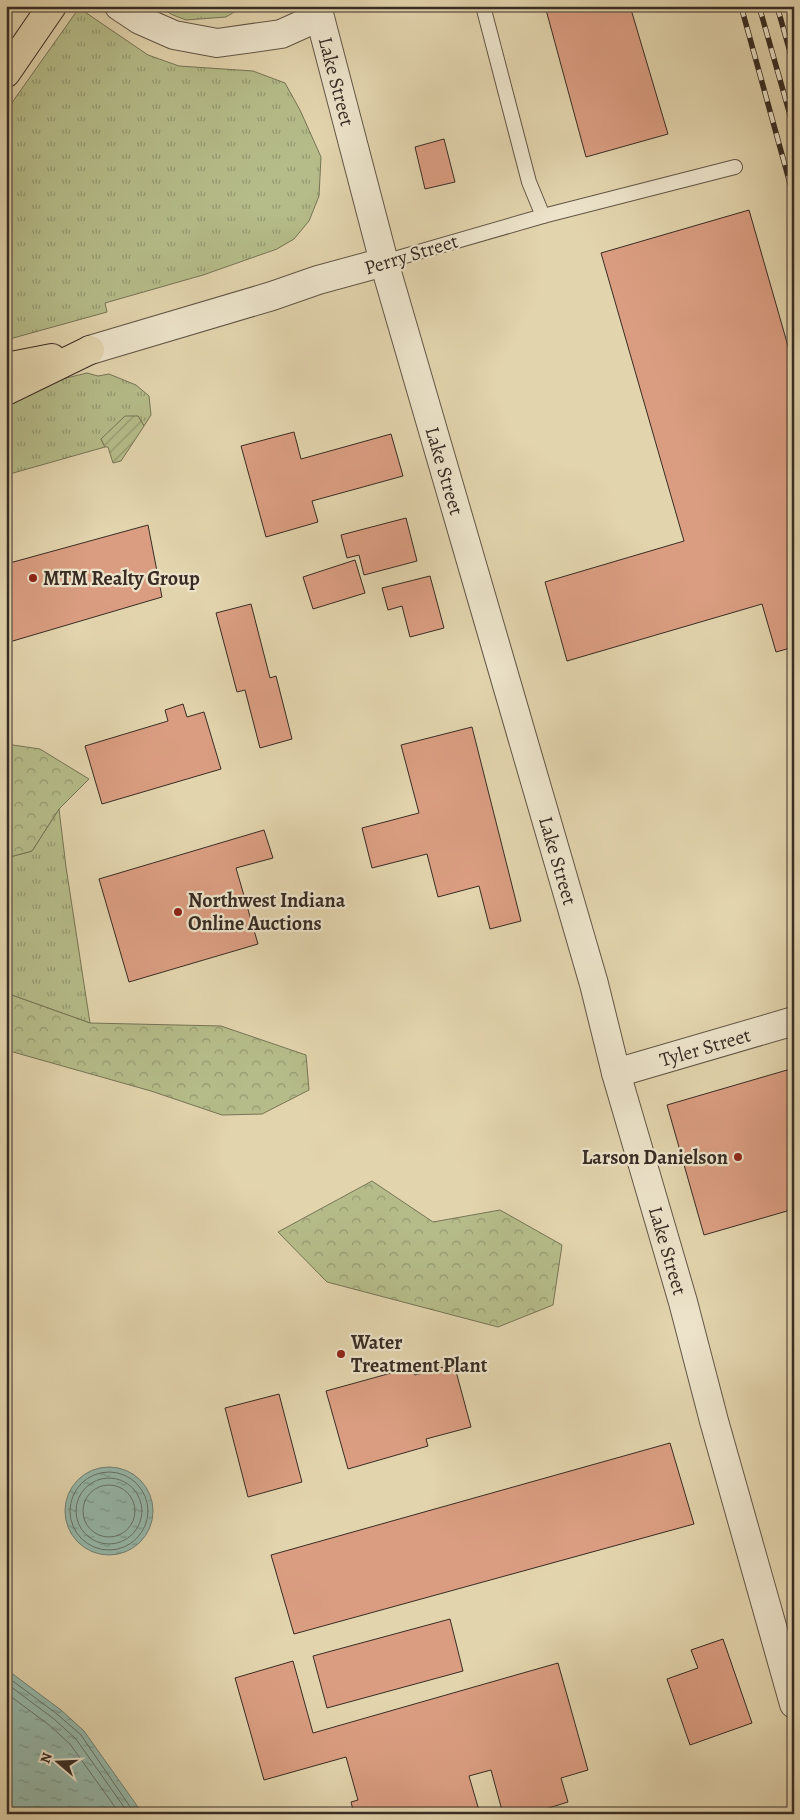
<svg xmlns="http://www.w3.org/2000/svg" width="800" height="1820" viewBox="0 0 800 1820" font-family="Alegreya,serif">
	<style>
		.grass { fill: url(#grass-tufts); stroke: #767456 }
		.forest { fill: url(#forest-crowns); stroke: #767456 }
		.garden { fill: url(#garden-furrows); stroke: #767456 }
		.water { fill: url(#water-ripples); stroke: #708074 }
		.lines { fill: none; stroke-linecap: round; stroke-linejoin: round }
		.shore { stroke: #667267; stroke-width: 1 }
		.building { fill: #da9d81; stroke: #382c24 }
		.service-casing { stroke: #625646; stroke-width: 16 }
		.minor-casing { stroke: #625646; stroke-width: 30 }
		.tertiary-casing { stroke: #625646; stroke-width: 30 }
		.primary-casing { stroke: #382c24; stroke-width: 30 }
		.service { stroke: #ece3ca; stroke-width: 14 }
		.minor { stroke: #ece3ca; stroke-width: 28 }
		.tertiary { stroke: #ece3ca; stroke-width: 28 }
		.primary { stroke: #e2d4ad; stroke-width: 28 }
		.rail-casing { stroke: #382c24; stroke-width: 5.5 }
		.rail { stroke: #ece3ca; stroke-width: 4; stroke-dasharray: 11; stroke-linecap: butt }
		.poi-dot { fill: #8f2418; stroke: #ece3ca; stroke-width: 2 }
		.labels { text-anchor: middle; stroke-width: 4.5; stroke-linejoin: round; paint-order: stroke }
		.street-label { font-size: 20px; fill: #382c24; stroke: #ece3ca }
		.poi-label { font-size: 20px; font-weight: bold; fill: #382c24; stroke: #ece3ca; text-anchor: start }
	</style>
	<defs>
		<pattern id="grass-tufts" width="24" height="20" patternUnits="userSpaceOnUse" patternTransform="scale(1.25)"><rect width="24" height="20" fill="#b5bc89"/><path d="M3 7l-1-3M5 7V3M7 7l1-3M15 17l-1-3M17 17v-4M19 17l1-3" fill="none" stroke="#949970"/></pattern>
		<pattern id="forest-crowns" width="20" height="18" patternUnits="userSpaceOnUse" patternTransform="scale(1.25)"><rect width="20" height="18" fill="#b5bc89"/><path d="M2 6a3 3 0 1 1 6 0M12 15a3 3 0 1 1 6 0" fill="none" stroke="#949970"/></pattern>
		<pattern id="garden-furrows" width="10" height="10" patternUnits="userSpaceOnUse" patternTransform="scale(1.25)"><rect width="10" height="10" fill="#b5bc89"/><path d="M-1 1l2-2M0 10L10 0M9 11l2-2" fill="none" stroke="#949970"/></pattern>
		<pattern id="water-ripples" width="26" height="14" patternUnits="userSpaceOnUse" patternTransform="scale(1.25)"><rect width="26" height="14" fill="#95b8aa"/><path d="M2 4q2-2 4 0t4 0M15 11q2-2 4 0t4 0" fill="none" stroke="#7b968a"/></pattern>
	</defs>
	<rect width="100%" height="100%" fill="#e2d4ad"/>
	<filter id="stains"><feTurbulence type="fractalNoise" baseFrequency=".004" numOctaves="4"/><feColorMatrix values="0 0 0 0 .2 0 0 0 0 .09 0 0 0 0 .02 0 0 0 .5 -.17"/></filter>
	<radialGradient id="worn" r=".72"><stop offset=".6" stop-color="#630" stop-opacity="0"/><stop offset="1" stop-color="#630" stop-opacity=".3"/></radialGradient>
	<g class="grass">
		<polygon points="157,6 244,6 226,17 186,20 173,15"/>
		<polygon points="79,8 148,55 179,66 253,71 285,83 300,110 321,157 319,196 309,221 294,239 277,249 203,275 105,303 107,312 6,340 6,111"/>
		<polygon points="87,373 98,376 109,374 136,385 149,396 151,415 144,426 138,416 101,439 105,447 6,475 6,405 58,380"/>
		<polygon points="59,809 66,867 90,1023 6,993 6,858 32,851"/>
	</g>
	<g class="forest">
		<polygon points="6,744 40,749 89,779 59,809 32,851 6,858"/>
		<polygon points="6,993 90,1023 221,1026 306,1055 309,1090 262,1114 222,1115 151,1091 6,1050"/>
		<polygon points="372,1181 433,1222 500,1210 562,1245 553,1305 498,1327 327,1282 278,1232"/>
	</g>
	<polygon class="garden" points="125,416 138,416 144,426 121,461 113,463 108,447 105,447 101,439"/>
	<g class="water">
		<circle cx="109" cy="1511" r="44"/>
		<polygon points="6,1669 61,1710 84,1731 138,1807 141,1814 6,1814"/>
	</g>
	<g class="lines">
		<g class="shore">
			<circle cx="109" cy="1511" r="39"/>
			<circle cx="109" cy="1511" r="33"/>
			<circle cx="109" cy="1511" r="26"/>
			<polyline points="6,1676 57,1714 81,1735 135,1814"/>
			<polyline points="6,1683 54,1719 76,1739 129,1814"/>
			<polyline points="6,1693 49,1725 70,1744 120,1814"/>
		</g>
	</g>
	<g class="building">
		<polygon points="545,6 630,6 668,134 586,157"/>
		<polygon points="444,139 455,182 425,189 415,147"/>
		<polygon points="749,210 794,367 794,647 776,652 762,604 567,661 545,582 684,541 601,253"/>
		<polygon points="294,432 301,459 391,434 403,476 312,501 318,522 266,537 241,446"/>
		<polygon points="406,518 417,561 364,575 359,555 347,558 341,535"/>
		<polygon points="148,525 162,597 6,643 6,564"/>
		<polygon points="355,560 365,593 313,609 303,577"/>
		<polygon points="430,576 444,628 410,637 402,606 388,610 382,588"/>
		<polygon points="251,604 270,678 276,676 292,739 260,748 245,690 237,692 216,613"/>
		<polygon points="183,704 187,717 204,712 221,769 102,804 85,746 168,721 165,710"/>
		<polygon points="472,727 521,921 490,929 479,886 438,897 427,854 372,868 362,828 419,813 401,745"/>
		<polygon points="264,830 273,858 236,868 258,944 129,982 99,879"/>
		<polygon points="794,1068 794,1209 704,1235 667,1105"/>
		<polygon points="454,1364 471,1427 426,1439 428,1446 348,1469 326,1391 413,1367 415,1375"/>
		<polygon points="279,1394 302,1482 248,1497 225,1408"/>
		<polygon points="670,1443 694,1524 294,1634 271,1555"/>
		<polygon points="450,1619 463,1671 327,1708 313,1656"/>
		<polygon points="723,1639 752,1723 690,1745 667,1679 698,1668 691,1650"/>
		<polygon points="293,1661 313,1733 558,1663 588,1770 561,1778 568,1802 529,1814 503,1814 491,1770 469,1776 480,1814 354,1814 351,1802 358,1800 346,1757 264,1780 235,1678"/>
	</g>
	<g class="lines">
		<g class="service-casing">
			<g id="service">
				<polyline points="483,6 529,182 543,216"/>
				<polyline points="384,262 543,216 735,167"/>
			</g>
		</g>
		<g class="minor-casing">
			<g id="minor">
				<path id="s1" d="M 616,1073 L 683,1302 L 714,1421 L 794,1704"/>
			</g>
		</g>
		<g class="tertiary-casing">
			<g id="tertiary">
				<polyline points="119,6 140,20 174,35 217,43 281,34 319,17"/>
				<path id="s2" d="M 317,6 L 384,262 L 594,984 L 616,1073 L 794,1021"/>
				<polyline points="90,350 272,296 318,280 384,262"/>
			</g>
		</g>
		<g class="primary-casing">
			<g id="primary">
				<polyline points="6,73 52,6"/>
				<polyline points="6,367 52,358"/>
				<polyline points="6,391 90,350"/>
			</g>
		</g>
		<use href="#service" class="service"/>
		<use href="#minor" class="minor"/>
		<use href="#tertiary" class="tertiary"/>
		<use href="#primary" class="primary"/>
		<g class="rail-casing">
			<g id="rail">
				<polyline points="741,6 794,198"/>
				<polyline points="759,6 794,129"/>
				<polyline points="777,6 794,66"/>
			</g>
		</g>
		<use href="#rail" class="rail"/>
	</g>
	<g class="poi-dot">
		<circle cx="33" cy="578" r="5"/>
		<circle cx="178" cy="912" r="5"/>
		<circle cx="738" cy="1157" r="5"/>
		<circle cx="341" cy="1354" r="5"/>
	</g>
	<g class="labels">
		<g class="street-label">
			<text dy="7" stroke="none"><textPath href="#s2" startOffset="78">Lake Street</textPath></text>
			<text transform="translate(411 254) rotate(-17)" y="7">Perry Street</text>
			<text dy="7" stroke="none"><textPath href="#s2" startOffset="482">Lake Street</textPath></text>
			<text dy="7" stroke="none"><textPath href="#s2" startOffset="888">Lake Street</textPath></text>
			<text dy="7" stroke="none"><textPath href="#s2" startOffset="1201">Tyler Street</textPath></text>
			<text dy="7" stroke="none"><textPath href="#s1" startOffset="185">Lake Street</textPath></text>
		</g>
		<g class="poi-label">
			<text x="43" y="585">MTM Realty Group</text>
			<text x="188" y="907">Northwest Indiana<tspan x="188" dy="23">Online Auctions</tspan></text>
			<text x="728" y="1164" text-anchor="end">Larson Danielson</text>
			<text x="351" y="1349">Water<tspan x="351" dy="23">Treatment Plant</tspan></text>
		</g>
	</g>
	<rect width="800" height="1820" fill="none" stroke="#e2d4ad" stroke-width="25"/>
	<rect x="8" y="8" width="785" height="1805" fill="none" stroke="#382c24" stroke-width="2.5"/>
	<rect x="12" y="12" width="775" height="1795" fill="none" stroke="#382c24"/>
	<g transform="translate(58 1762) rotate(289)" stroke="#ece3ca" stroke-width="4" paint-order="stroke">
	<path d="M0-4L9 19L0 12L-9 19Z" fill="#382c24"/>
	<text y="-8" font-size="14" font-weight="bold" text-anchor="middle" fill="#382c24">N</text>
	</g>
	<rect width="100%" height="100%" filter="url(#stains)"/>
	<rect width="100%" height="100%" fill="url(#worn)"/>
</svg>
